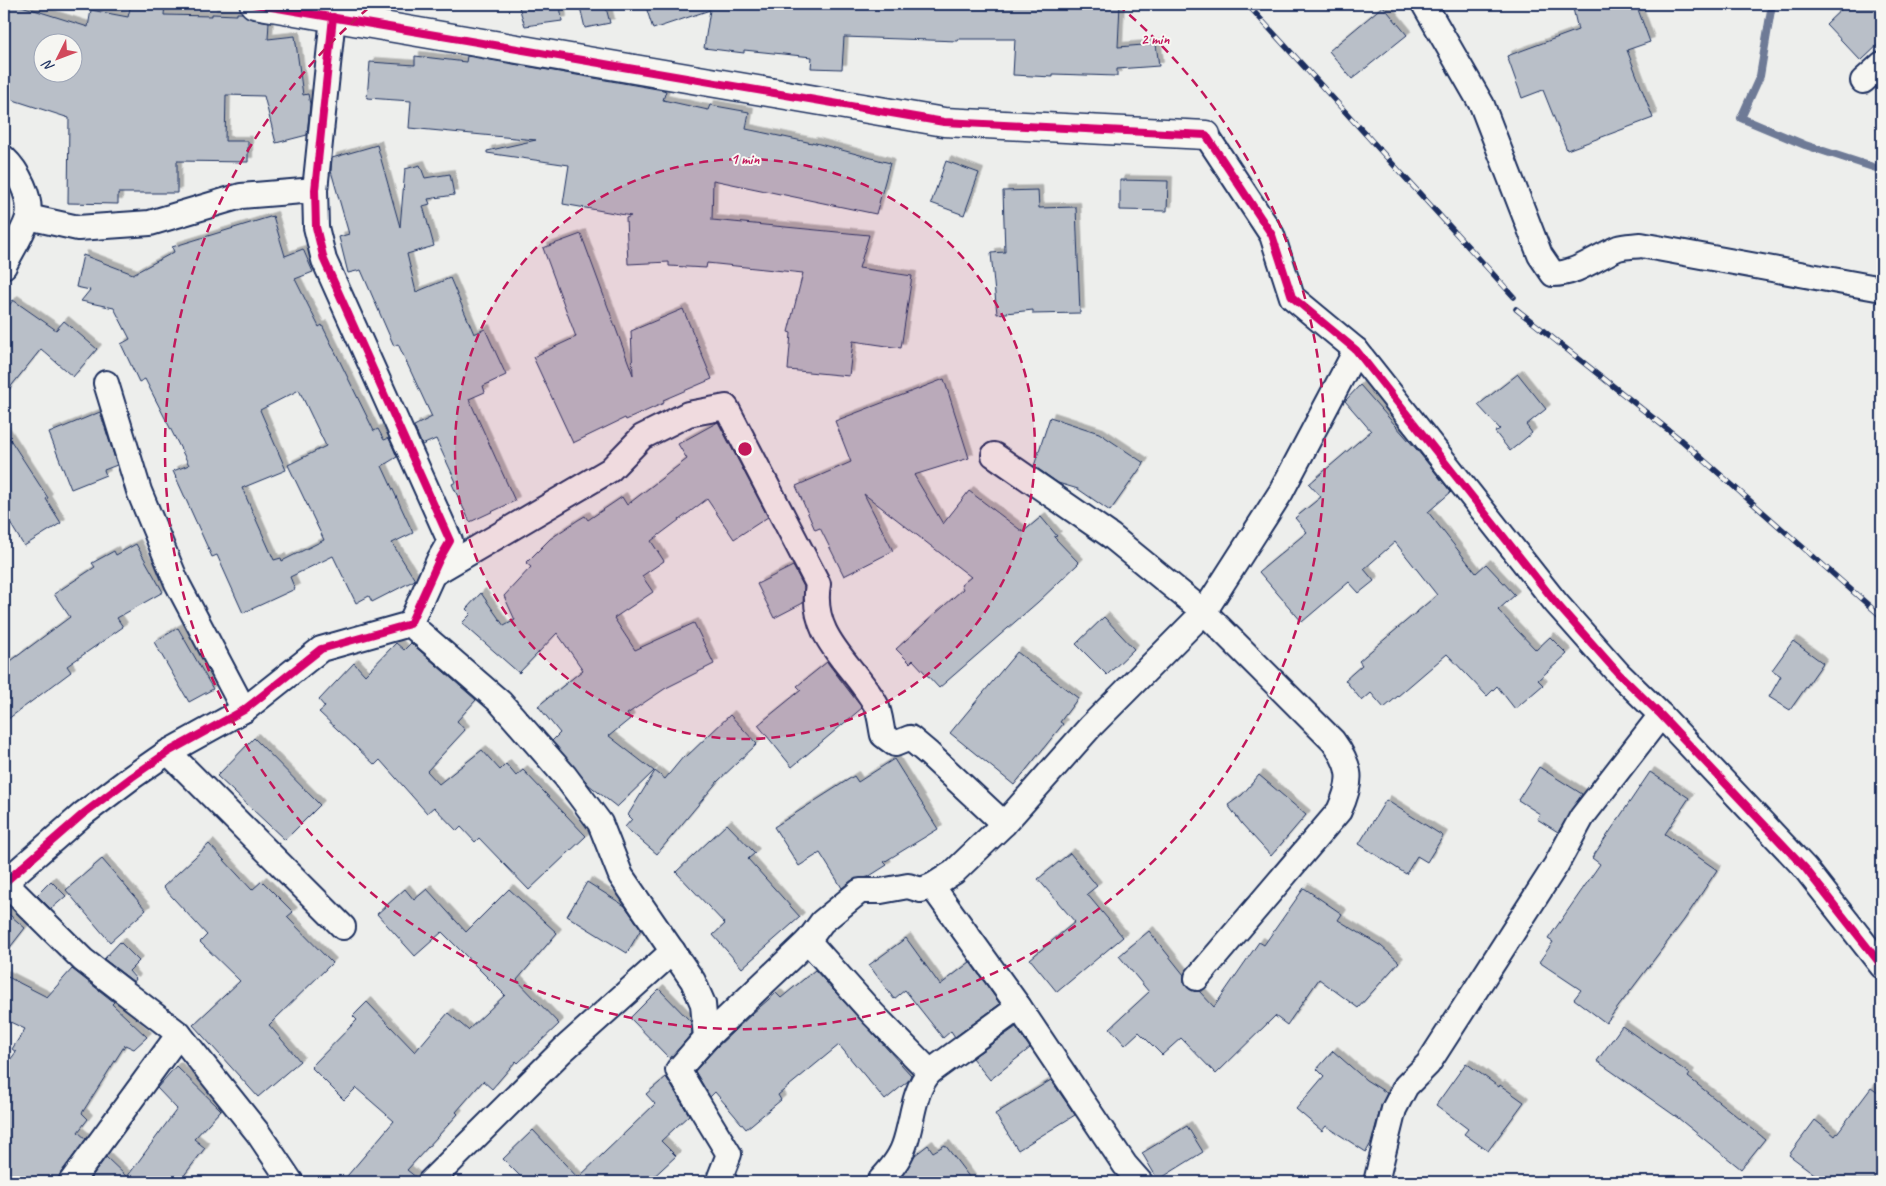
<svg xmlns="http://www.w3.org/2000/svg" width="1886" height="1186" viewBox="0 0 1886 1186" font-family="Caveat,sans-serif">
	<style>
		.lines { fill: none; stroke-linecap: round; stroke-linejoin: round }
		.stream { stroke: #6e7a96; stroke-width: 8 }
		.building { fill: #b9bfc8; stroke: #1b2f5e; fill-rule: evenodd; filter: url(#shadow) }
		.minor-casing { stroke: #1b2f5e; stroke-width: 28 }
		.tertiary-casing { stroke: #1b2f5e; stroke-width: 31 }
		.minor { stroke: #f6f6f2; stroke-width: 24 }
		.tertiary { stroke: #f6f6f2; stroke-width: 28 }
		.rail-casing { stroke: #1b2f5e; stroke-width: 5.5 }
		.rail { stroke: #f6f6f2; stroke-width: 4; stroke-dasharray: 11; stroke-linecap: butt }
		.cycleway-casing { stroke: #f6f6f2; stroke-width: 11 }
		.cycleway { stroke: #d6006c; stroke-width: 8 }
		.ring { fill: none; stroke: #c2185b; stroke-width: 2.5; stroke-dasharray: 9 6 }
		.centre { fill: #c2185b; stroke: #f6f6f2; stroke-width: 2.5 }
		.ring-label { font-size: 15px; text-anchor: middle; font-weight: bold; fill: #c2185b; stroke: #f6f6f2; stroke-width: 4; stroke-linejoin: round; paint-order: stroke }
	</style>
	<defs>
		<filter id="shadow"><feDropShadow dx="4.5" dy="-4.5" stdDeviation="0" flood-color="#0004"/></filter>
	</defs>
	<rect width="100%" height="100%" fill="#edeeec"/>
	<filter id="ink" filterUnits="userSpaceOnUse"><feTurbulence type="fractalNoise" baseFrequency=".02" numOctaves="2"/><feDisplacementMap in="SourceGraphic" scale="10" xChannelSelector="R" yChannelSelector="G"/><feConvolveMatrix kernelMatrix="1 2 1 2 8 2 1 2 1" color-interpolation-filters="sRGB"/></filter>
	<g filter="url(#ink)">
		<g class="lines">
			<polyline class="stream" points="1772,4 1760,76 1741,118 1805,145 1882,170"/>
		</g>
		<g class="building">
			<path d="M 4,4 L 15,4 L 88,27 L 91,10 L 128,17 L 131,4 L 165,4 L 164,15 L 212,16 L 212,14 L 237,15 L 237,13 L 242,13 L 251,19 L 269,22 L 268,39 L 295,36 L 303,95 L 308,94 L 310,104 L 307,135 L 276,143 L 264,96 L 226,95 L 225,141 L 248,141 L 248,162 L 177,161 L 177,193 L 118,193 L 118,204 L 68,203 L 69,118 L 4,97 ZM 42,42 L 72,42 L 72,72 L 42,72 Z"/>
			<polygon points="518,4 560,4 562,21 525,26"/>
			<polygon points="595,4 605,4 610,23 585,28 580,7"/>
			<polygon points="645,4 1120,4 1118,47 1156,44 1159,66 1117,69 1117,76 1053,74 1053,77 1013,75 1015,39 958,39 958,41 844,37 842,69 811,68 812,57 744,50 744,53 704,48 710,10 653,29"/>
			<polygon points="1572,4 1636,4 1650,42 1627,50 1653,118 1567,150 1543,90 1522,98 1507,56 1578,30"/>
			<polygon points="1847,4 1882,4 1882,41 1861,61 1826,24"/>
			<polygon points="1383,6 1407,35 1352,79 1329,51"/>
			<polygon points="415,56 466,62 467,56 663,90 666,91 663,100 708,110 710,105 749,112 746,129 812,143 812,142 890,163 876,214 713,180 712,220 869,235 859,268 912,276 901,348 853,341 849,376 788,370 791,333 788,332 803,273 707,263 706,268 669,266 669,262 628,264 626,218 631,216 563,204 569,165 487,153 487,151 536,140 409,128 411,101 367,98 370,62 415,65"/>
			<polygon points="377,145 400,227 405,169 420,165 425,178 450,174 454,195 428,199 430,204 423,206 434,246 407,254 416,292 450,278 474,334 485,329 506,375 483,386 485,392 469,399 515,501 470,522 452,484 456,482 436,439 422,445 414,426 432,417 398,344 394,346 361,270 348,273 339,237 349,234 331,171 332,158"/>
			<polygon points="946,161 979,173 964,215 931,203"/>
			<polygon points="1120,180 1168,181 1167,211 1120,210"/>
			<polygon points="1038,190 1039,208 1076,207 1080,313 1033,314 1033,310 997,314 991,253 1005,252 1003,191"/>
			<path d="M 273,216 L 285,256 L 303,249 L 313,272 L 295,279 L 319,327 L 322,325 L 374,431 L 378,429 L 384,440 L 389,438 L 397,457 L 382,466 L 413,533 L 392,543 L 415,580 L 372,602 L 369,596 L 356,603 L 333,556 L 290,577 L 295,589 L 243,613 L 217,555 L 212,557 L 173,471 L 189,465 L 145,379 L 139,382 L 121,344 L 130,339 L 114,308 L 81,301 L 90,290 L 76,287 L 83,255 L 133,274 L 174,252 L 172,247 ZM 299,390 L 326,446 L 288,465 L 324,540 L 282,561 L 281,558 L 274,560 L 242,488 L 286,470 L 260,410 Z"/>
			<polygon points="581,234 633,375 631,331 683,309 712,379 663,400 664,403 626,420 625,418 573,443 533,357 576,337 543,248"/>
			<polygon points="13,300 56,330 64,321 97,349 73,377 41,349 4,395 4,313"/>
			<polygon points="1518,374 1546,409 1526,425 1532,433 1510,451 1495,432 1500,429 1478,405"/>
			<polygon points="944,379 969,458 914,475 943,524 969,491 1023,532 1041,517 1057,536 1054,537 1079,563 1038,602 939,688 913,660 910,663 896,649 963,589 961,585 971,577 864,494 893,551 844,576 820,528 815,530 796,486 851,462 835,421"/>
			<polygon points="1360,385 1417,450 1451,492 1428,512 1476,573 1486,564 1515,595 1498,610 1536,650 1550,637 1567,654 1538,680 1543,685 1515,709 1497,686 1487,696 1447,654 1384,708 1371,693 1362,701 1345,680 1362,665 1359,661 1437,595 1395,542 1364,569 1374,581 1359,593 1349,582 1302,622 1259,572 1307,532 1295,518 1321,497 1309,484 1371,431 1345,401"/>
			<polygon points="100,412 117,465 104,470 106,475 71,489 49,433"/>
			<polygon points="1050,417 1099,433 1144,463 1110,511 1078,489 1058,483 1034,466"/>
			<polygon points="718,422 768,517 734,539 707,499 651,541 664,561 642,576 653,592 614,618 635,650 694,623 714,664 666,688 627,714 630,719 609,736 654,771 617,807 589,785 552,741 560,733 538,706 583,670 557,633 519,673 462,623 471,614 466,609 481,593 504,626 515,620 504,596 531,567 526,563 550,539 578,520 585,516 588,520 622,497 627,505 687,459 678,444"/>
			<polygon points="4,430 48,498 46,499 61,523 24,546 4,513"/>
			<polygon points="136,544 163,592 117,618 123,627 67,666 71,672 4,722 4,666 70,617 54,594 95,567 92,563 114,551 116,555"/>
			<polygon points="793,566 804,587 803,603 774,618 757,584"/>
			<polygon points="1104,617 1134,649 1107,675 1076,644"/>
			<polygon points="178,628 213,689 189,702 154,642"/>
			<polygon points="1793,641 1823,663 1790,710 1769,697 1781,676 1772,670"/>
			<polygon points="396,643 404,650 411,643 476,700 457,721 465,730 427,771 439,784 482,750 500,770 506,764 516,776 523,770 586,836 529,890 479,838 475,842 461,827 457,831 434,807 427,813 380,760 375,765 319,712 325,707 319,700 354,663 365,675"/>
			<polygon points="1017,652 1078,698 1060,722 1063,724 1014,785 950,733"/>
			<polygon points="827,662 862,708 792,767 758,725 801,690 797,686"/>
			<polygon points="730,715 757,744 718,781 657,854 625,827 632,819 628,815 655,771 665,779 684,756 686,757"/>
			<polygon points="254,738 320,805 285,840 217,776"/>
			<polygon points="894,759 938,829 884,862 887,865 868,877 852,880 842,888 820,853 799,866 774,827 854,776 858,782"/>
			<polygon points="1539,767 1582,794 1558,832 1537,819 1540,814 1518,800"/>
			<polygon points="1650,772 1689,798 1665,834 1717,870 1684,920 1606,1023 1574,999 1581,990 1539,962 1553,942 1548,939 1600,864 1592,858"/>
			<polygon points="1259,775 1306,815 1271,856 1242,824 1228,805 1242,795"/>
			<polygon points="1386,800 1443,836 1427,862 1417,856 1406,874 1359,844"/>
			<polygon points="727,824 755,853 748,859 800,917 742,968 713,935 725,924 676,872"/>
			<polygon points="209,844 252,890 262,881 293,912 287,917 332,963 269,1025 300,1061 258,1097 193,1025 240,981 200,942 207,935 163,887"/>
			<polygon points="1070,853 1097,886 1087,894 1123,937 1057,992 1030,959 1075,922 1038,879"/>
			<polygon points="102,859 146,910 110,942 66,890"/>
			<polygon points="51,881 66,896 51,909 37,895"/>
			<polygon points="587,882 625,906 641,929 627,953 567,916"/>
			<polygon points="1304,888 1342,914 1338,920 1381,946 1399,962 1358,1008 1319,979 1287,1025 1275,1016 1216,1074 1181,1038 1162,1055 1139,1032 1125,1045 1110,1028 1149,992 1119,956 1149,931 1184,975 1184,982 1188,988 1199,991 1214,1007 1259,942 1264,945"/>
			<polygon points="405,889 414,900 427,889 466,932 509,889 557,933 517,980 559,1024 518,1063 516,1061 492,1089 483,1081 456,1112 458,1114 407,1170 417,1178 417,1182 342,1182 394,1121 356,1088 344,1100 311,1067 357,1020 353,1016 367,1002 415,1052 448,1013 468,1030 505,995 442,932 415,956 377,914"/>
			<polygon points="4,910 25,928 4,955"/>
			<polygon points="906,938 940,985 970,962 1000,1004 955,1037 951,1031 943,1038 905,990 894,999 869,965"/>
			<polygon points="120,942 139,961 129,971 136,979 134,982 104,959"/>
			<polygon points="72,969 114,1002 112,1004 147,1037 134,1049 125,1045 82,1113 88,1119 78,1132 86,1139 60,1174 58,1182 4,1182 4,1068 16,1052 12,1049 25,1029 4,1019 4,975 47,997"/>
			<polygon points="815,970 911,1075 908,1081 885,1100 839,1045 778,1095 781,1100 746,1129 715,1092 710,1097 695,1071 716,1048 753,1013 776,993 781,998"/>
			<polygon points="659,989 691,1022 692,1033 670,1059 630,1018"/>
			<polygon points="1622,1026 1690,1074 1688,1077 1765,1139 1741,1169 1678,1118 1597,1061"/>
			<polygon points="1016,1027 1030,1048 990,1080 972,1058"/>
			<polygon points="1333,1051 1366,1080 1387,1093 1381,1106 1371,1143 1366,1152 1326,1126 1322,1131 1296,1109 1324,1076 1317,1069"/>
			<polygon points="1466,1063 1499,1087 1500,1085 1524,1102 1488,1151 1464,1134 1468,1129 1436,1105"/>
			<polygon points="176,1066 221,1110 194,1139 205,1148 179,1182 88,1182 106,1157 127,1177 177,1109 157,1088"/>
			<polygon points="666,1077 689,1115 661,1141 676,1156 648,1182 526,1182 503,1159 533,1130 578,1178 655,1104 646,1094"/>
			<polygon points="1051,1080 1075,1115 1018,1150 995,1114"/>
			<polygon points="1871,1088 1882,1096 1882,1182 1825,1182 1789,1155 1815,1120 1835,1136"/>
			<polygon points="1187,1126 1203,1152 1158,1180 1142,1153"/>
			<polygon points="928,1145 933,1152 945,1145 973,1182 897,1182 915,1155"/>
		</g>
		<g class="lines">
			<g class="minor-casing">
				<g id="minor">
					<path d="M 1424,4 L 1482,105 L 1540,255 L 1553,274 C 1576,274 1597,257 1618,248 C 1624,246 1633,246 1641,245 L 1882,289"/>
					<polyline points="1863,81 1882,64"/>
					<polyline points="1206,135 1272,235 1292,297 1356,350 1556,603 1618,673 1661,715 1805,868 1882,966"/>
					<path d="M 4,158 C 18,171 32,198 28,217 C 26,228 9,255 4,266"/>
					<polyline points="28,217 78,228 150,223 241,196 315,190"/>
					<polyline points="106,383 139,491 177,583 244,710"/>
					<path d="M 994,455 L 1111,536 L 1204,612 L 1333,741 C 1352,767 1353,781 1339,811 L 1197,978"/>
					<path d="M 433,574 L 610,470 L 642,437 L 688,414 L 726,407 L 818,584 C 809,638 853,663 876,705 C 880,713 881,726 883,735 L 895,744 L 910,738 L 929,754 L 1004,824"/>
					<polyline points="410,624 500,702 565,776 600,823 621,876 693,981 703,1004 706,1038 678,1070 729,1154 720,1177 725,1182"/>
					<polyline points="168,752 343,927"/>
					<polyline points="4,882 83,960 179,1034 258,1133 291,1182"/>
					<polyline points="4,883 83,814 132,777 168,752 244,710 321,649 410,624 439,560 450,541 324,260 316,227 315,190 333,17"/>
					<polyline points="932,886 1019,1007 1125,1165 1140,1182"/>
					<polyline points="808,941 873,1014 930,1072"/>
					<polyline points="706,1038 808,941 822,922 860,891 881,891 908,886 921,890 932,886 954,872 1004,824 1090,727 1204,612 1281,492 1356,350"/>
					<polyline points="71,1182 179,1034"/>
					<polyline points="430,1182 563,1050 673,951"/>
					<path d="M 879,1182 C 889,1171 899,1160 904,1146 C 913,1122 912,1092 930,1072 L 1019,1007"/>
					<polyline points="1376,1182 1394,1109 1406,1086 1428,1064 1556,865 1582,817 1661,715"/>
				</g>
			</g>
			<g class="tertiary-casing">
				<polyline id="tertiary" points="254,4 944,122 1206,135"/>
			</g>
			<use href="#minor" class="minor"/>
			<use href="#tertiary" class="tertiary"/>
			<g class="rail-casing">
				<g id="rail">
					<polyline points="1247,4 1514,297"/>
					<polyline points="1516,309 1681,440 1882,617"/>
				</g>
			</g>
			<use href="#rail" class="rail"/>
			<g class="cycleway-casing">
				<g id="cycleway">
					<polyline points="254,4 944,122 1206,135 1272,235 1292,297 1356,350 1556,603 1618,673 1661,715 1805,868 1882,966"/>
					<polyline points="4,883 83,814 132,777 168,752 244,710 321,649 410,624 439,560 450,541 324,260 316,227 315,190 333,17"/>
				</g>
			</g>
			<use href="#cycleway" class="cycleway"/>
		</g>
	</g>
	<circle cx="745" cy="449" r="290" fill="#c2185b" fill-opacity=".12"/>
	<g class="ring">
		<circle cx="745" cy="449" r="290"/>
		<path d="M1118 5A580 580 0 1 1 372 5"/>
	</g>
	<circle cx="745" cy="449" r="8" class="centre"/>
	<g class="ring-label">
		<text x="1155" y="44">2 min</text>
		<text x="745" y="164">1 min</text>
	</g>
	<rect width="1886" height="1186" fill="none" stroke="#f6f6f2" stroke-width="20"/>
	<rect x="10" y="10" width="1866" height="1166" fill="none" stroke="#1b2f5e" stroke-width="2" filter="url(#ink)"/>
	<g transform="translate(58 58) rotate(228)"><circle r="24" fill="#f6f6f2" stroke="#9ea6b7"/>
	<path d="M0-4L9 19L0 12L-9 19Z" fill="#d1495b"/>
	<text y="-8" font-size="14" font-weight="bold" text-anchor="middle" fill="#1b2f5e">N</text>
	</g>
</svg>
